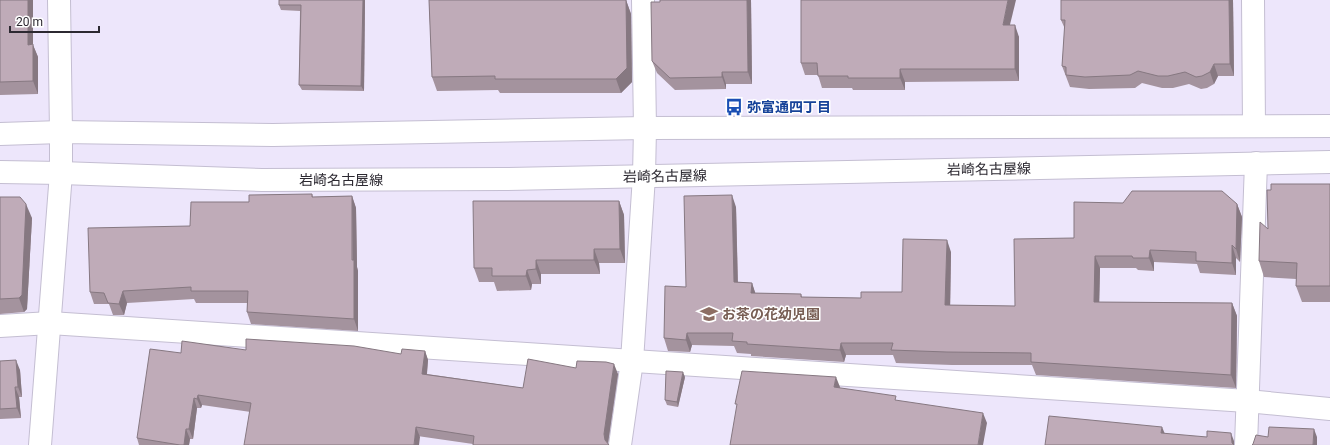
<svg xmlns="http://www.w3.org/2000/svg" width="1330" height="445" viewBox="0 0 1330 445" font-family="Roboto,'Noto Sans JP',sans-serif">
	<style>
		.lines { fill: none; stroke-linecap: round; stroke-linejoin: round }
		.minor-casing { stroke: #c4bed2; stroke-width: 24 }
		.tertiary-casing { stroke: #c4bed2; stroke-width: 24 }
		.secondary-casing { stroke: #c4bed2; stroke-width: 24 }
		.minor { stroke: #fff; stroke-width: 22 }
		.tertiary { stroke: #fff; stroke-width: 22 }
		.secondary { stroke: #fff; stroke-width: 22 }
		.wall { fill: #a4939e }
		.shaded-wall { fill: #867881 }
		.building { fill: #bfabb8; stroke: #867881 }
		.labels { text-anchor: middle; stroke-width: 3; stroke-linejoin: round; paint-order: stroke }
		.transit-label { font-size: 14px; font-weight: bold; fill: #164399; stroke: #fff; text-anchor: start }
		.street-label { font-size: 14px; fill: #2c2931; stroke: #fff }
		.education-label { font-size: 14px; font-weight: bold; fill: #785e54; stroke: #fff; text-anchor: start }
	</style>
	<rect width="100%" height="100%" fill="#ede6fb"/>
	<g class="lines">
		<g class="minor-casing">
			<g id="minor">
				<polyline points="59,0 61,132"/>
				<polyline points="1253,0 1254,126"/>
				<polyline points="0,326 50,323 1247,401 1330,409"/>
				<polyline points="620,445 632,361 644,176 645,128 643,0"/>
				<polyline points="1246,445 1256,163"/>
			</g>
		</g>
		<g class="tertiary-casing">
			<polyline id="tertiary" points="40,445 61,173 61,132"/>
		</g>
		<g class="secondary-casing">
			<g id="secondary">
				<polyline points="0,134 61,132 273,135 645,128 1330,126"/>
				<polyline points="0,172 61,173 262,180 504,179 1330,162"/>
			</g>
		</g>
		<use href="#minor" class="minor"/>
		<use href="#tertiary" class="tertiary"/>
		<use href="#secondary" class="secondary"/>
	</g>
	<g class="wall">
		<polygon points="0,0 33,45 38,57 38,94 0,95"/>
		<polygon points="365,0 364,91 302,90 299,85 300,11 281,10 279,5"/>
		<polygon points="429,0 626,0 631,14 632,82 621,93 500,93 498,90 437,91 432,77"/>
		<polygon points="751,0 752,84 726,84 726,89 675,90 657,73 652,61 660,2"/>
		<polygon points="1233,0 1234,76 1218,76 1214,84 1207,88 1201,89 1189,84 1173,88 1162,88 1142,83 1135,88 1089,89 1070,87 1062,66 1065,29 1061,20"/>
		<polygon points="1010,25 1019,37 1019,81 905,82 905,90 853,90 852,88 822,88 818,75 805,75 801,63"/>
		<polygon points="1330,184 1330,302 1302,302 1296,286 1296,279 1264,277 1259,261 1268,229"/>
		<polygon points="312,194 313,197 352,196 356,208 357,267 358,271 358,331 251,324 247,312 247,303 196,303 194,299 127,303 124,315 113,315 109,304 94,304 90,292 190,226 249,202"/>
		<polygon points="0,197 32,218 27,309 24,312 0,314"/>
		<polygon points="619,201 624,215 625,263 599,263 600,274 541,274 541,284 532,284 531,290 497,291 494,282 479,282 474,268"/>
		<polygon points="1237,204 1242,217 1240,262 1236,258 1236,275 1200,273 1197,264 1154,262 1154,271 1138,270 1136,268 1100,268 1099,302 1232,303 1237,316 1236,388 1036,375 1032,365 952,365 896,363 893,355 846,355 844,362 751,356 751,354 737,353 734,346 692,345 690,352 668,351 664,338 686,287 736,207 738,282 752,283 755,293 801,294 802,297 861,298 902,292 951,252 950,305 1015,306 1074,238"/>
		<polygon points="246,350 401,354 425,351 428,360 427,374 523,388 576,368 618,374 608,443 473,444 202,405 201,408 197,408 193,439 190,439 189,445 139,445 137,438 181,353"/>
		<polygon points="0,361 20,370 22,397 19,397 21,418 0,419"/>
		<polygon points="685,377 678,407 667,405 665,400"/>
	</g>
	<g class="shaded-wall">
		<polygon points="28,0 33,0 33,45 38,57 38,94 33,81 28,45"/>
		<polygon points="363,0 365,0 364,91 361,86"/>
		<polygon points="626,0 631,14 632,82 621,93 616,79"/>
		<polygon points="747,0 751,0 752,84 748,72"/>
		<polygon points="1008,0 1016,0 1007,37 1003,25"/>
		<polygon points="1229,0 1233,0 1234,76 1230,64"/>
		<polygon points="1015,25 1019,37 1019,81 1015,69"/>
		<polygon points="1214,64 1218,76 1214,84 1210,72"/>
		<polygon points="900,69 905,82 905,90 900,78"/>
		<polygon points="722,72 726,84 726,89 722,77"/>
		<polygon points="732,195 736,207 738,295 734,282"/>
		<polygon points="352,196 356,208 357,267 358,271 358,331 354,319"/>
		<polygon points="619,201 624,215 625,263 620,249"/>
		<polygon points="26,204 32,218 27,309 24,312 19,298"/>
		<polygon points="1237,204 1242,217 1240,262 1236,249"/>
		<polygon points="947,240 951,252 950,317 945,305"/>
		<polygon points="1232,245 1236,258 1236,275 1232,263"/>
		<polygon points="594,249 599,263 600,274 594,260"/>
		<polygon points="1150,250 1154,262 1154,271 1149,258"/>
		<polygon points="1095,256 1100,268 1099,315 1094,302"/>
		<polygon points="536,260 541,274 541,284 536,269"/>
		<polygon points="527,270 532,284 531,290 526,276"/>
		<polygon points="752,283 756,295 751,293"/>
		<polygon points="123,291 127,303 124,315 119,304"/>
		<polygon points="1232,303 1237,316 1236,388 1231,375"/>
		<polygon points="687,333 692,345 690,352 686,340"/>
		<polygon points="841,343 846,355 844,362 840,350"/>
		<polygon points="425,351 428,360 426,383 422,374"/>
		<polygon points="16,360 20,370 22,397 18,387"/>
		<polygon points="614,364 618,374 608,443 605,440 604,434"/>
		<polygon points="683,372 685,377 678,407 677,402"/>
		<polygon points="836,377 840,387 838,397 834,387"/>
		<polygon points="15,387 19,397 21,418 17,408"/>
		<polygon points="198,395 202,405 201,408 197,399"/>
		<polygon points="194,398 197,408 193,439 189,429"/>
		<polygon points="983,413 987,423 983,445 978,445"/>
		<polygon points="416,427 420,437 419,445 414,445"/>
		<polygon points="1162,427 1165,434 1161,433"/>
		<polygon points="186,429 190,439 189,445 184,445"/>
		<polygon points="1314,429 1317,437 1317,445 1313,445"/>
		<polygon points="1231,433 1234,441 1234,445 1232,443"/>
	</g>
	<g class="building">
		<polygon points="0,0 28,0 28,45 33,44 33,81 0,82"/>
		<polygon points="279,0 363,0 361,86 299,85 301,5 279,5"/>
		<polygon points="429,0 626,0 627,68 616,79 495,79 495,76 432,77"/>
		<polygon points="660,0 747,0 748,72 722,72 722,77 670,78 652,61 651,2 660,2"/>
		<polygon points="801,0 1008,0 1003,25 1015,25 1015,69 900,69 900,78 848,78 848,76 818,76 817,63 801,63"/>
		<polygon points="1061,0 1229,0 1230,64 1214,64 1210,72 1202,76 1196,77 1185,72 1168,76 1158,76 1138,71 1130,75 1085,77 1066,75 1066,67 1062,66 1065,20 1061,20"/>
		<polygon points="1271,184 1330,184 1330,286 1296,286 1297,263 1259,261 1260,222 1268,229 1267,190 1271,190"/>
		<polygon points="1132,191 1222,191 1237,204 1236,249 1232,245 1232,263 1196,261 1196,252 1150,250 1149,258 1133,258 1132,256 1095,256 1094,302 1232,303 1231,375 1031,362 1031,353 947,352 891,350 893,343 841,343 840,350 747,344 747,342 732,341 733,333 687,333 686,340 664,338 665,286 686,287 684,196 732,195 734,282 752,283 751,293 801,294 801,297 861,298 861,292 902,292 903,239 947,240 945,305 1015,306 1014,239 1074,238 1074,202 1123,203"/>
		<polygon points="312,194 312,197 352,196 352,260 354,260 354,319 247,312 248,291 191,291 191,287 123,291 119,304 108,303 104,293 90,292 88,228 190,226 191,202 249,202 249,195"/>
		<polygon points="0,197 20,197 26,204 22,295 19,298 0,299"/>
		<polygon points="473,201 619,201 620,249 594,249 594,260 536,260 536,269 527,270 526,276 492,276 492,268 474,268"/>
		<polygon points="246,339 354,346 401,354 402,349 425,351 422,374 523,388 528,359 576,368 577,361 606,362 614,364 604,434 605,440 609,445 473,445 474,436 416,427 414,445 244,445 251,403 198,395 197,399 194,398 189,429 186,429 184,445 180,445 137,438 150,349 181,353 182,341 246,350"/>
		<polygon points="16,360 18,387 15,387 17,408 0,409 0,361"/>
		<polygon points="666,371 683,372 677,402 665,400"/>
		<polygon points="742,371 836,377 834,387 896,396 895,400 983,413 978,445 730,445 737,404 735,404"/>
		<polygon points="1049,416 1162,427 1161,433 1207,437 1207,431 1231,433 1232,443 1234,445 1045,445"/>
		<polygon points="1269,427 1314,429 1313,445 1252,445 1253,444 1256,435 1268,437"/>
	</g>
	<defs>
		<g id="bus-bare" transform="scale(1.38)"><path d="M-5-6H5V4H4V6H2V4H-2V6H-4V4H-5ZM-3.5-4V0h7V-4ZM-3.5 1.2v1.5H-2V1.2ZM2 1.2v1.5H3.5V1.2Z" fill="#1a4fb4" stroke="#fff" stroke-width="2.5" paint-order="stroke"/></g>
		<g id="school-bare" transform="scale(1.38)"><path d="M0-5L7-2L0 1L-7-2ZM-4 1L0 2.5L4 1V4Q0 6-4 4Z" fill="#8d6e63" stroke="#fff" stroke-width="2.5" paint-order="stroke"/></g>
	</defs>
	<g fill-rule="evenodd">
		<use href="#bus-bare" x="734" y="107"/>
		<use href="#school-bare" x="709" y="314"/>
	</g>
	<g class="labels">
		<g class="transit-label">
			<text x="747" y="112">弥富通四丁目</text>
		</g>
		<g class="street-label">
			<text transform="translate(989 169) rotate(-1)" y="5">岩崎名古屋線</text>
			<text transform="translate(665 176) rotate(-1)" y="5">岩崎名古屋線</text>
			<text x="341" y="185">岩崎名古屋線</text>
		</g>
		<g class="education-label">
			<text x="722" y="319">お茶の花幼児園</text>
		</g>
	</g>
	<path d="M10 26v6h89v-6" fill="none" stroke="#2c2931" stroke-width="2"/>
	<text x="16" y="26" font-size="12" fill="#2c2931" stroke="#ffffff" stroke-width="3" paint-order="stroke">20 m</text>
</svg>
